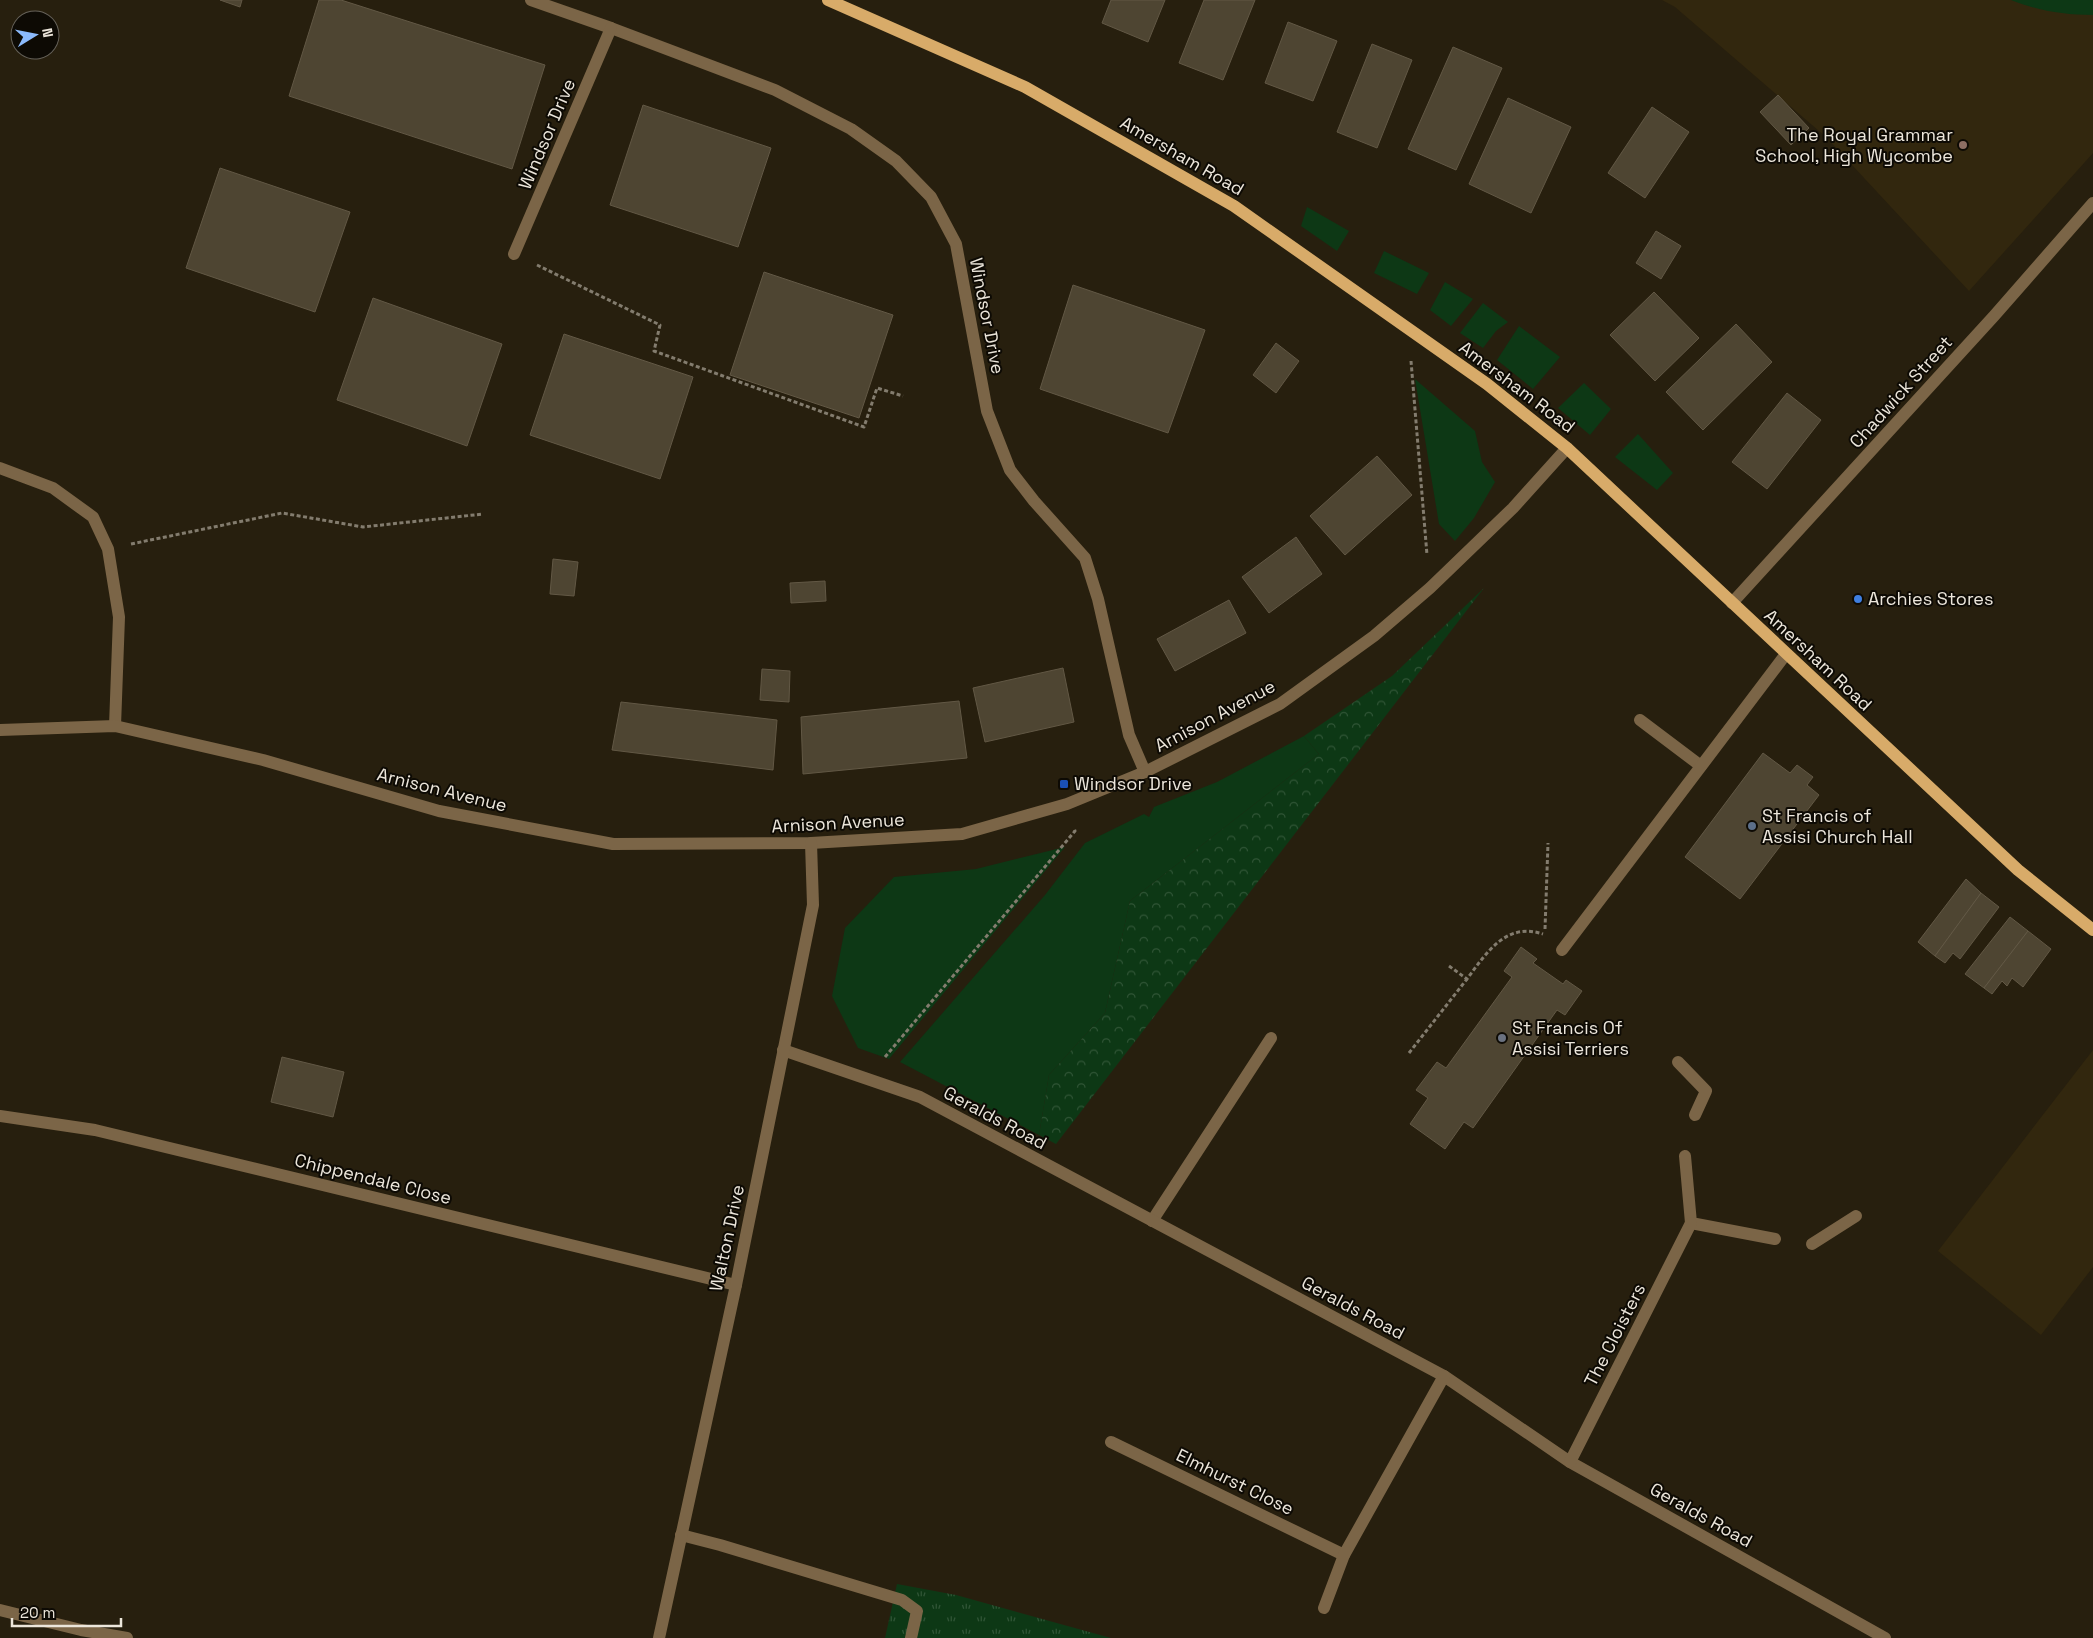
<svg xmlns="http://www.w3.org/2000/svg" width="2093" height="1638" viewBox="0 0 2093 1638" font-family="'Space Grotesk',sans-serif">
	<style>
		.built { fill: #32270e }
		.green { fill: #0d3815 }
		.forest { fill: url(#forest-crowns) }
		.park { fill: url(#park-tufts) }
		.building { fill: #4e4532; stroke: #625845 }
		.lines { fill: none; stroke-linecap: round; stroke-linejoin: round }
		.path { stroke: #837c6e; stroke-width: 3; stroke-dasharray: 4 2.5; stroke-linecap: butt }
		.service { stroke: #7b6547; stroke-width: 12 }
		.minor { stroke: #7b6547; stroke-width: 12 }
		.primary { stroke: #d8ab69; stroke-width: 12 }
		.education-dot { fill: #8d6e63; stroke: #0d0a04; stroke-width: 2 }
		.shop-dot { fill: #3f7fe0; stroke: #0d0a04; stroke-width: 2 }
		.transit-dot { fill: #1a4fb4; stroke: #0d0a04; stroke-width: 2 }
		.service-dot { fill: #5c6f8a; stroke: #0d0a04; stroke-width: 2 }
		.worship-dot { fill: #6b7280; stroke: #0d0a04; stroke-width: 2 }
		.labels { text-anchor: middle; stroke-width: 4; stroke-linejoin: round; paint-order: stroke }
		.street-label { font-size: 18px; fill: #ece6db; stroke: #0d0a04 }
		.poi-label { font-size: 18px; fill: #ece6db; stroke: #0d0a04; text-anchor: start }
	</style>
	<defs>
		<pattern id="forest-crowns" width="20" height="18" patternUnits="userSpaceOnUse" patternTransform="scale(1.25)"><rect width="20" height="18" fill="#0d3815"/><path d="M2 6a3 3 0 1 1 6 0M12 15a3 3 0 1 1 6 0" fill="none" stroke="#305536"/></pattern>
		<pattern id="park-tufts" width="24" height="20" patternUnits="userSpaceOnUse" patternTransform="scale(1.25)"><rect width="24" height="20" fill="#0d3815"/><path d="M3 7l-1-3M5 7V3M7 7l1-3M15 17l-1-3M17 17v-4M19 17l1-3" fill="none" stroke="#305536"/></pattern>
	</defs>
	<rect width="100%" height="100%" fill="#271f0e"/>
	<g class="built">
		<polygon points="1662,0 2093,0 2093,153 1969,291 1826,137 1675,7"/>
		<polygon points="2093,1050 2093,1267 2041,1335 1938,1251"/>
	</g>
	<g class="green">
		<path d="M 2011,0 L 2093,0 L 2093,15 C 2064,15 2039,11 2011,0 Z"/>
		<polygon points="1307,207 1349,231 1337,251 1301,226"/>
		<polygon points="1384,251 1429,273 1417,294 1374,273"/>
		<polygon points="1445,282 1473,299 1451,326 1430,310"/>
		<polygon points="1483,303 1508,322 1496,331 1483,348 1460,333"/>
		<polygon points="1519,326 1560,357 1533,389 1497,360"/>
		<polygon points="1415,379 1475,431 1482,462 1495,482 1474,518 1455,541 1439,524"/>
		<polygon points="1584,383 1611,409 1590,435 1558,408"/>
		<polygon points="1638,434 1673,473 1657,490 1615,457"/>
		<polygon points="1304,736 1319,754 1130,901 1105,1013 1049,1075 1039,1135 900,1062 1045,895 1085,843 1144,814 1149,817 1154,807 1217,782"/>
		<polygon points="1065,847 889,1059 858,1048 832,996 845,928 894,877 976,869"/>
	</g>
	<polygon class="forest" points="1484,588 1056,1144 1039,1135 1049,1075 1105,1013 1130,901 1319,754 1304,736 1392,676"/>
	<polygon class="park" points="897,1584 956,1595 1111,1638 885,1638"/>
	<g class="building">
		<polygon points="220,0 242,0 240,7"/>
		<polygon points="319,0 341,0 545,65 512,169 289,96"/>
		<polygon points="1111,0 1165,0 1148,42 1102,23"/>
		<polygon points="1204,0 1255,0 1223,80 1179,63"/>
		<polygon points="1288,22 1337,41 1313,101 1265,83"/>
		<polygon points="1372,44 1412,60 1377,148 1337,132"/>
		<polygon points="1453,47 1502,68 1456,170 1408,149"/>
		<polygon points="1778,95 1809,128 1791,145 1760,112"/>
		<polygon points="1508,98 1571,127 1531,213 1469,184"/>
		<polygon points="643,105 771,148 738,247 610,205"/>
		<polygon points="1652,107 1689,132 1645,198 1608,173"/>
		<polygon points="220,168 350,212 315,312 186,268"/>
		<polygon points="1656,231 1681,246 1661,279 1636,263"/>
		<polygon points="764,272 893,315 859,418 730,375"/>
		<polygon points="1073,285 1205,330 1168,433 1040,389"/>
		<polygon points="1654,292 1699,338 1655,381 1610,335"/>
		<polygon points="373,298 502,344 467,446 337,400"/>
		<polygon points="1736,324 1772,362 1703,430 1666,392"/>
		<polygon points="564,334 693,377 660,479 530,435"/>
		<polygon points="1276,343 1299,361 1276,393 1253,375"/>
		<polygon points="1787,393 1821,420 1767,489 1732,462"/>
		<polygon points="1377,456 1412,495 1345,555 1310,516"/>
		<polygon points="1296,537 1322,574 1269,613 1242,577"/>
		<polygon points="553,559 578,562 574,596 550,594"/>
		<polygon points="825,581 826,601 791,603 790,583"/>
		<polygon points="1229,600 1246,633 1175,671 1157,639"/>
		<polygon points="1063,668 1074,722 985,742 973,688"/>
		<polygon points="762,669 790,671 789,702 760,700"/>
		<polygon points="959,701 967,758 803,774 801,717"/>
		<polygon points="621,702 777,720 773,770 612,750"/>
		<polygon points="1763,753 1790,773 1797,765 1813,777 1807,785 1819,795 1740,899 1685,857"/>
		<polygon points="1966,879 1981,893 1935,956 1918,942"/>
		<polygon points="1981,893 1999,907 1960,959 1953,953 1945,963 1935,956"/>
		<polygon points="2010,917 2028,931 1984,988 1965,974"/>
		<polygon points="2028,931 2051,949 2023,987 2012,978 2007,986 2002,981 1992,994 1984,988"/>
		<polygon points="1521,947 1537,959 1533,963 1563,984 1566,980 1582,991 1565,1015 1557,1010 1473,1128 1464,1122 1445,1149 1410,1124 1428,1098 1416,1090 1437,1062 1446,1068 1512,977 1504,971"/>
		<polygon points="282,1057 344,1072 333,1117 271,1102"/>
	</g>
	<g class="lines">
		<g class="path">
			<polyline points="537,265 660,325 654,351 864,427 877,388 903,396"/>
			<polyline points="1411,361 1427,555"/>
			<polyline points="131,544 282,513 363,527 483,514"/>
			<polyline points="1545,929 1548,843"/>
			<path d="M 1449,966 L 1467,979 C 1487,952 1506,922 1543,934"/>
			<polyline points="1409,1053 1467,979"/>
			<polyline points="885,1057 1075,831 1074,828"/>
		</g>
		<g class="service">
			<polyline points="1640,720 1701,766"/>
			<polyline points="1562,950 1786,654"/>
			<polyline points="1678,1062 1706,1091 1695,1115"/>
			<polyline points="1685,1156 1691,1223 1775,1239"/>
			<polyline points="1152,1221 1271,1038"/>
			<polyline points="1812,1244 1856,1216"/>
			<polyline points="681,1535 720,1545 902,1600 917,1611 911,1638"/>
		</g>
		<g class="minor">
			<polyline points="531,0 611,28 775,90 851,129 896,161 931,197 956,244 987,411 1010,470 1034,501 1085,558 1098,599 1129,735 1145,772"/>
			<polyline points="514,254 611,28"/>
			<polyline points="0,468 53,488 93,517 108,549 119,617 115,726"/>
			<polyline points="1732,603 1994,316 2093,203"/>
			<polyline points="0,730 115,726 263,760 439,811 613,844 811,843 962,834 1067,804 1145,772 1280,704 1374,636 1430,588 1513,508 1567,448"/>
			<polyline points="783,1050 920,1097 1444,1376 1570,1462 1885,1638"/>
			<polyline points="0,1116 95,1130 736,1285"/>
			<polyline points="1111,1442 1344,1555"/>
			<polyline points="1570,1462 1691,1223"/>
			<polyline points="1324,1608 1344,1555 1444,1376"/>
			<polyline points="0,1610 81,1630 127,1638"/>
			<polyline points="659,1638 736,1285 813,905 811,843"/>
		</g>
		<polyline class="primary" points="828,0 1025,87 1234,206 1487,384 1567,448 2018,870 2093,930"/>
	</g>
	<circle class="education-dot" cx="1963" cy="145" r="5"/>
	<circle class="shop-dot" cx="1858" cy="599" r="5"/>
	<rect class="transit-dot" x="1059" y="779" width="10" height="10" rx="2.5"/>
	<circle class="service-dot" cx="1752" cy="826" r="5"/>
	<circle class="worship-dot" cx="1502" cy="1038" r="5"/>
	<g class="labels">
		<g class="street-label">
			<text transform="translate(547 134) rotate(-67)" y="6">Windsor Drive</text>
			<text transform="translate(1182 156) rotate(30)" y="6">Amersham Road</text>
			<text transform="translate(987 316) rotate(79)" y="6">Windsor Drive</text>
			<text transform="translate(1517 387) rotate(37)" y="6">Amersham Road</text>
			<text transform="translate(1901 392) rotate(-48)" y="6">Chadwick Street</text>
			<text transform="translate(1818 660) rotate(43)" y="6">Amersham Road</text>
			<text transform="translate(1215 716) rotate(-28)" y="6">Arnison Avenue</text>
			<text transform="translate(442 790) rotate(14)" y="6">Arnison Avenue</text>
			<text transform="translate(838 823) rotate(-3)" y="6">Arnison Avenue</text>
			<text transform="translate(995 1118) rotate(28)" y="6">Geralds Road</text>
			<text transform="translate(373 1179) rotate(14)" y="6">Chippendale Close</text>
			<text transform="translate(727 1238) rotate(-78)" y="6">Walton Drive</text>
			<text transform="translate(1353 1308) rotate(28)" y="6">Geralds Road</text>
			<text transform="translate(1615 1335) rotate(-63)" y="6">The Cloisters</text>
			<text transform="translate(1235 1482) rotate(26)" y="6">Elmhurst Close</text>
			<text transform="translate(1701 1515) rotate(29)" y="6">Geralds Road</text>
		</g>
		<g class="poi-label">
			<text x="1953" y="141" text-anchor="end">The Royal Grammar<tspan x="1953" dy="21">School, High Wycombe</tspan></text>
			<text x="1868" y="605">Archies Stores</text>
			<text x="1074" y="790">Windsor Drive</text>
			<text x="1762" y="822">St Francis of<tspan x="1762" dy="21">Assisi Church Hall</tspan></text>
			<text x="1512" y="1034">St Francis Of<tspan x="1512" dy="21">Assisi Terriers</tspan></text>
		</g>
	</g>
	<g transform="translate(35 35) rotate(80)"><circle r="24" fill="#0d0a04" stroke="#66625a"/>
	<path d="M0-4L9 19L0 12L-9 19Z" fill="#8bbafc"/>
	<text y="-8" font-size="14" font-weight="bold" text-anchor="middle" fill="#ece6db">N</text>
	</g>
	<path d="M12 1618v8h109v-8" fill="none" stroke="#ece6db" stroke-width="2.5"/>
	<text x="20" y="1618" font-size="15" fill="#ece6db" stroke="#0d0a04" stroke-width="4" paint-order="stroke">20 m</text>
</svg>
